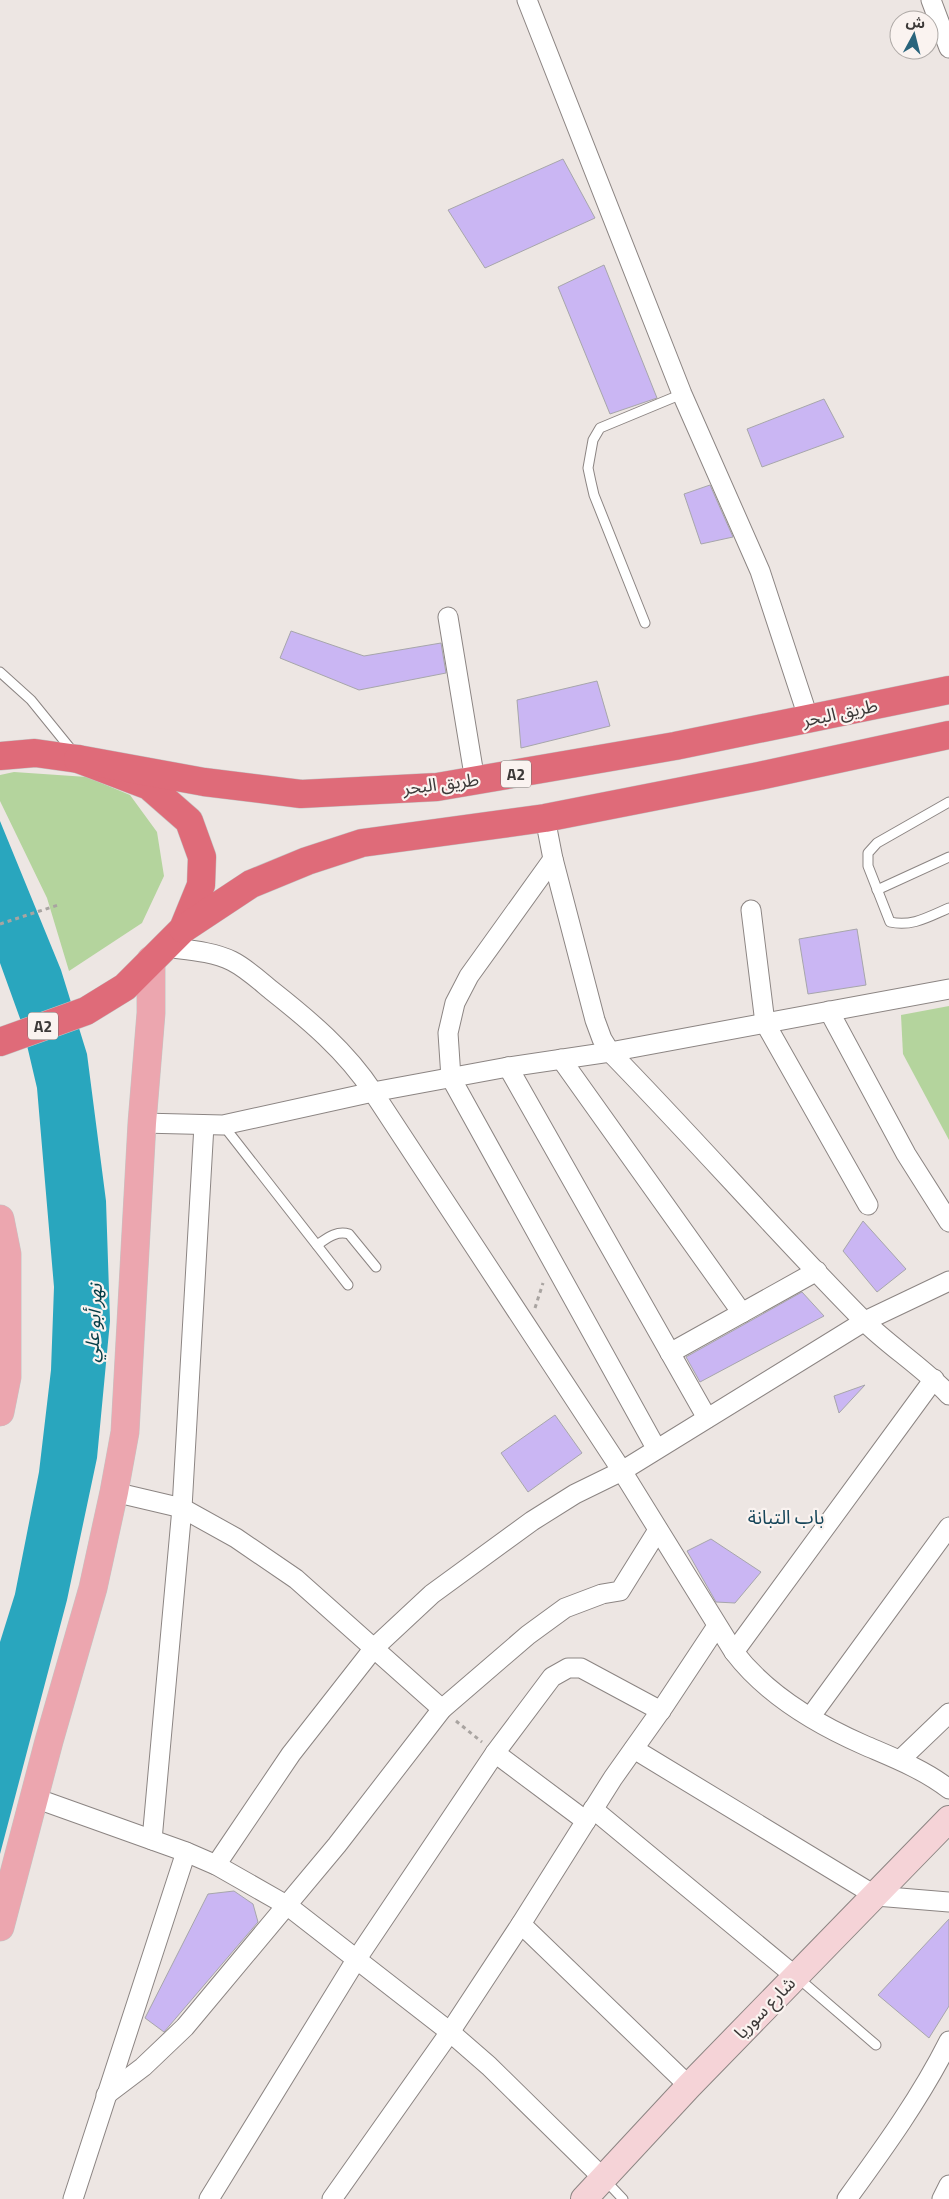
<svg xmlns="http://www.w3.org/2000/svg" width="949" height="2199" viewBox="0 0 949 2199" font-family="'Titillium Web','Noto Sans Arabic',sans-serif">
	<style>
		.green { fill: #b4d49d }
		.water { fill: #29a6be }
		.building { fill: #cab6f3; stroke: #a7a6ab }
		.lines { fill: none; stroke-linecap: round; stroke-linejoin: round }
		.lane-casing { stroke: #8c8583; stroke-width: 11 }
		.street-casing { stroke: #8c8583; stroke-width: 21 }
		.secondary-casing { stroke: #8c8583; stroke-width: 28 }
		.primary-casing { stroke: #c4c4c3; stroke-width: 29 }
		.highway-casing { stroke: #c4c4c3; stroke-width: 29 }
		.path { stroke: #a9a4a1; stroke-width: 3; stroke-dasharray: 4 4; stroke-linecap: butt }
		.lane { stroke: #fff; stroke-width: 9 }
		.street { stroke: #fff; stroke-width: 19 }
		.secondary { stroke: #f5d3d7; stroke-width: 26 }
		.primary { stroke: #eca6af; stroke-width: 28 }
		.highway { stroke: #df6b79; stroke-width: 28 }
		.labels { text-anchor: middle; stroke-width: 4.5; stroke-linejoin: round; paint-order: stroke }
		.shield { fill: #faf3f0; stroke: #75716f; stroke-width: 1 }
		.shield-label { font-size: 16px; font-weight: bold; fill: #3c3938 }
		.street-label { font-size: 18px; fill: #3c3938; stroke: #faf3f0 }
		.water-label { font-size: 19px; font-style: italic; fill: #043c46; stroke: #faf3f0 }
		.neighbourhood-label { font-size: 19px; fill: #17465a; stroke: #faf3f0 }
	</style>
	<rect width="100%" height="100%" fill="#ede6e3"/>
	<g class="green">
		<polygon points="14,772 87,777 130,795 157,832 164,876 142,923 69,971 47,898 0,801 0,775"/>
		<polygon points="949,1006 949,1140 903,1054 901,1015"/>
	</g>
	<polygon class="water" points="0,821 61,970 87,1054 106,1201 110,1321 97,1458 67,1600 0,1854 0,1642 15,1594 39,1472 51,1370 54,1287 37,1088 22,1024 0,963"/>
	<g class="building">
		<polygon points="563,159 595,218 485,268 448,210"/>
		<polygon points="604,265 657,398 610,414 558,287"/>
		<polygon points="824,399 844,437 762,467 747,429"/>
		<polygon points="710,485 733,537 701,544 684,494"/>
		<polygon points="291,631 364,656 441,643 446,673 359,690 280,658"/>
		<polygon points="597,681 610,726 521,748 517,700"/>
		<polygon points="857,929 866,985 808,994 799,939"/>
		<polygon points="863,1221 906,1269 877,1292 843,1251"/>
		<polygon points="802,1292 824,1316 700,1382 686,1357"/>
		<polygon points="865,1385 839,1413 834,1396"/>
		<polygon points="555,1415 582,1453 528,1492 501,1453"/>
		<polygon points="711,1539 761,1572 735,1603 716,1602 687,1551"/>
		<polygon points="234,1891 253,1904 258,1922 164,2032 145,2018 208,1894"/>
		<polygon points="949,1919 949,2006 929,2038 878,1995"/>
	</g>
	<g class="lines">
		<g class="lane-casing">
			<g id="lane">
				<polyline points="645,623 594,495 591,482 588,468 593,440 600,428 682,394"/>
				<polyline points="0,672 31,700 74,753"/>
				<path d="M 949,802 L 877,843 L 868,853 L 868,866 L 890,922 C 912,927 928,917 949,908"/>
				<polyline points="877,890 949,857"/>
				<polyline points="223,1125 348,1285"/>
				<path d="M 317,1245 C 326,1239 336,1230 349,1234 L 376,1267"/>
				<polyline points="797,1977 876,2045"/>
				<polyline points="604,2179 623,2199"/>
			</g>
		</g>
		<g class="street-casing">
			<g id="street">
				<polyline points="527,0 682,394 760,571 809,720"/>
				<polyline points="931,0 949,48"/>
				<polyline points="448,617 475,781"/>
				<path d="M 545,818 L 553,859 L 595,1020 L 602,1039 L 610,1052 C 696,1140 777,1233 863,1320 C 890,1347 923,1367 949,1395"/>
				<polyline points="553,859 469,976 455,1003 448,1033 451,1078 656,1448"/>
				<polyline points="751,910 765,1023 868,1205"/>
				<path d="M 165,947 C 186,950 212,951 232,961 C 246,968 259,980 271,990 C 309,1020 346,1051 373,1092 L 622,1471 L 734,1652 C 766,1694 816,1724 864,1745 C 894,1758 923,1769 949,1789"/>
				<polyline points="829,1011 906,1154 949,1222"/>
				<polyline points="561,1059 742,1313"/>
				<polyline points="508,1067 707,1418"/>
				<polyline points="142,1123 223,1125 373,1092 508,1067 610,1052 949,989"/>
				<polyline points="670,1353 817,1271"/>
				<polyline points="114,1492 182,1508 236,1538 296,1579 442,1709"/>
				<polyline points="734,1652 934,1379"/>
				<polyline points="811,1716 949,1527"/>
				<polyline points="634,1749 876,1896 949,1902"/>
				<polyline points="495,1753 586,1821"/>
				<polyline points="900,1760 949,1713"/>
				<polyline points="35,1798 186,1852 216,1865 288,1906 450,2032 489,2066 603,2178"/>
				<polyline points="593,1809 795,1976"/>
				<polyline points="152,1840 182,1508 204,1125"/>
				<polyline points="216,1865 291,1754 374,1648 432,1594 532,1521 575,1494 622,1471 865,1321 949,1281"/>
				<polyline points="521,1924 689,2086"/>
				<polyline points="106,2095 143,2067 185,2027 337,1845 442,1709 528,1635 565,1608 602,1594 620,1591 658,1530"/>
				<polyline points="73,2199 186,1852"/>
				<polyline points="209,2199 356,1960 495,1753 552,1677 568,1668 581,1668 661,1711"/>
				<polyline points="332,2199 450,2032 521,1924 613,1778 664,1706 717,1626"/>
				<path d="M 847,2199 C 884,2148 921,2097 949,2041"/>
				<polyline points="942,2199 949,2185"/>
			</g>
		</g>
		<g class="secondary-casing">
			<polyline id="secondary" points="584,2199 689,2086 949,1819"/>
		</g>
		<g class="primary-casing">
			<g id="primary">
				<polyline points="0,1219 7,1254 7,1377 0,1412"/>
				<polyline points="0,1927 49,1741 93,1588 114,1492 125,1432 142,1123 151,1013 151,960"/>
			</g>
		</g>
		<g class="highway-casing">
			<g id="highway">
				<polyline points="0,756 35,753 78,759 149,786 189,821 202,857 201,885 183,929 125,987 86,1011 0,1042"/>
				<polyline points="78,759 204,782 301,794 437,787 675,746 949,690"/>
				<polyline points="183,929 251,884 307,861 362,843 545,818 759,776 949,735"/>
			</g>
		</g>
		<g class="path">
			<polyline points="0,924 58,905"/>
			<polyline points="535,1308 543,1283"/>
			<polyline points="456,1721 482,1742"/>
		</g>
		<use href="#lane" class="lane"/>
		<use href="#street" class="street"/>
		<use href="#secondary" class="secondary"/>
		<use href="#primary" class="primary"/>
		<use href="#highway" class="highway"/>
	</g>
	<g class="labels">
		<g class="shield">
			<rect x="501" y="760.5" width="30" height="27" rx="4"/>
			<rect x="28" y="1012.5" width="30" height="27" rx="4"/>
		</g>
		<g class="shield-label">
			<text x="516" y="780">A2</text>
			<text x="43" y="1032">A2</text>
		</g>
		<g class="street-label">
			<text transform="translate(840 713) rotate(-12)" y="6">طريق البحر</text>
			<text transform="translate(441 784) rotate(-7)" y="6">طريق البحر</text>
			<text transform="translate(765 2008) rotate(-46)" y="6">شارع سوريا</text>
		</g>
		<g class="water-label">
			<text transform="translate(93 1323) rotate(-87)" y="7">نهر أبو علي</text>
		</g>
		<g class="neighbourhood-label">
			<text x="786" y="1524">باب التبانة</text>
		</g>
	</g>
	<g transform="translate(914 35) rotate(7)"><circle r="24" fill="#faf3f0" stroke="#aea9a6"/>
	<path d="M0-4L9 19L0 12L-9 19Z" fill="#29647c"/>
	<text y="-8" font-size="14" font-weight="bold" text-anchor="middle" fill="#3c3938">ش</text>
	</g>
</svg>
